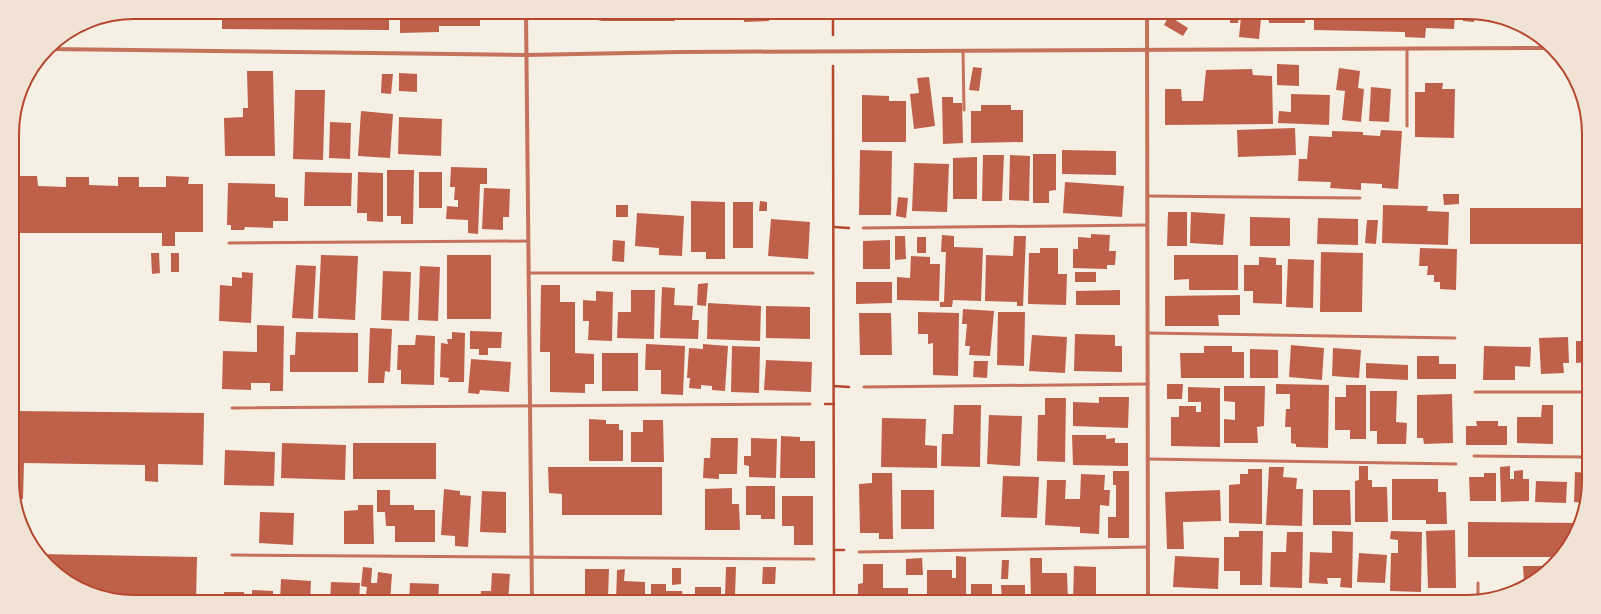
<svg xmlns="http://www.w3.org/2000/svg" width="1601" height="614" viewBox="0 0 1601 614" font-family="Arial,sans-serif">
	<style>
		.building { fill: #bf614a }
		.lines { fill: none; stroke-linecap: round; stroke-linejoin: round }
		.path { stroke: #b5482f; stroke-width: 2.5 }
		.service { stroke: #c5725c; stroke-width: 3 }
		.minor { stroke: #c5725c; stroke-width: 4 }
		.rim { fill: none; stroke: #b5482f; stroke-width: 2 }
	</style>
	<rect width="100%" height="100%" fill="#f6efe4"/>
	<g class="building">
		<polygon points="222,12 389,12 389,30 222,29"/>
		<polygon points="400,12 480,12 480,26 439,26 439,32 400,33"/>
		<polygon points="583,12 675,12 675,21 602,21 588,18"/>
		<polygon points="743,12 768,12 769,21 744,22"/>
		<rect x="1181" y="12" width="36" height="7"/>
		<polygon points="1220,12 1259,12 1259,14 1239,14 1238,23 1230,23 1230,14 1220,14"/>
		<polygon points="1268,12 1304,12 1305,23 1269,23"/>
		<polygon points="1314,12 1455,12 1454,29 1426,28 1425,38 1405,37 1405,32 1314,30"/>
		<polygon points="1463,12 1478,14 1478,15 1474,15 1474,22 1463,21"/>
		<polygon points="1169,16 1188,28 1183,36 1164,25"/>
		<polygon points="1491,16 1502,18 1502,21 1491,21"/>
		<polygon points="1241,17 1261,19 1259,39 1239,37"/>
		<polygon points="1277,64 1299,65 1299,86 1277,85"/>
		<polygon points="973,67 982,68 979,91 969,90"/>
		<polygon points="1339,68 1360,71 1358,88 1364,89 1361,122 1342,120 1345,91 1336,90"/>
		<polygon points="1252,69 1253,75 1272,76 1273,124 1165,125 1165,89 1181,89 1182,101 1203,101 1206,70"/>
		<polygon points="247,71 273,71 275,156 225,156 224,118 243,117 243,108 248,108"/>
		<polygon points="399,73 417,74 417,92 399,91"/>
		<polygon points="382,74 393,74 391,94 381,93"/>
		<polygon points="929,77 935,126 914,129 910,94 919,93 917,78"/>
		<polygon points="1425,83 1443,83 1442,89 1455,89 1454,138 1415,137 1415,92 1425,92"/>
		<polygon points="1371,87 1391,89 1389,122 1369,121"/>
		<polygon points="295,90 325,90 323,160 293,159"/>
		<polygon points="1291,94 1330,95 1329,125 1278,123 1279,111 1291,112"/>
		<polygon points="862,95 889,96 889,101 906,101 906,142 862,142"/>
		<polygon points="942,97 953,97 953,103 962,103 963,143 943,144"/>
		<polygon points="981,105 1011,105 1011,110 1023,110 1023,142 971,143 971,111 981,111"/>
		<polygon points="361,111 393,114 390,158 358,156"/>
		<polygon points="399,117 442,119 441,156 398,154"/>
		<polygon points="330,122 351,123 350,159 329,158"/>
		<polygon points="1295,128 1296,155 1238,157 1237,130"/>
		<polygon points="1381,130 1402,131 1398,189 1382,188 1382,184 1361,183 1361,190 1330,188 1331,182 1298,181 1299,159 1307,159 1309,136 1332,137 1332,131 1363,132 1363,135 1380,136"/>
		<polygon points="860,150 892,151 891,215 859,215"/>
		<polygon points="1062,150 1116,151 1116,175 1062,174"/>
		<polygon points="1033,154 1056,154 1056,190 1049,191 1049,203 1033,203"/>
		<polygon points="983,155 1004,155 1002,201 982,201"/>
		<polygon points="1010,155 1030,156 1029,201 1009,200"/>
		<polygon points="977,157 977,199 953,199 953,158"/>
		<polygon points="914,163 949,164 947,212 912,211"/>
		<polygon points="451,167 487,168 487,184 480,184 478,234 468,233 468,220 446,219 447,206 458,207 458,200 454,200 455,187 450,187"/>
		<polygon points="387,170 414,170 413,224 401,224 401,216 387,216"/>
		<polygon points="305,172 352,173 351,206 304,206"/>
		<polygon points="358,172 383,173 383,222 367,221 367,213 357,213"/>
		<rect x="419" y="172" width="23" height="36"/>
		<polygon points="17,176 37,176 38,186 66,187 66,177 89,177 89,185 118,186 118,177 139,177 139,187 166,187 166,176 189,177 188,184 203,184 203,232 175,232 175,246 162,246 162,233 13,233 13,190 18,190"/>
		<polygon points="1065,182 1124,186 1122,217 1063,213"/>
		<polygon points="228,183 275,184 275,197 288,198 288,221 273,221 273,228 245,227 244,230 231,230 231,225 227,225"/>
		<polygon points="484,188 510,189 509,217 503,217 503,230 482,229"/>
		<polygon points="1443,194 1459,194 1459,204 1444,205"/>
		<polygon points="898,197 908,198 906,218 896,216"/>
		<polygon points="691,201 725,202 725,259 706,259 706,252 691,252"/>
		<polygon points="760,201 767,202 767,211 759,211"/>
		<rect x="733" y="202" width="20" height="46"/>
		<rect x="616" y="205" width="12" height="12"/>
		<polygon points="1383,205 1428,206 1427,211 1449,212 1448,245 1382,243"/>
		<rect x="1470" y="208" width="118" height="36"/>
		<polygon points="1168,212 1187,212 1187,246 1167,246"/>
		<polygon points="1191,212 1225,214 1223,245 1190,243"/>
		<polygon points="637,213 684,216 682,256 659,255 659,248 635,246"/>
		<polygon points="1250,217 1290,218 1290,246 1250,246"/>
		<polygon points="1318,218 1358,219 1358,245 1317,244"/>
		<polygon points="771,219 810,222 808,259 768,256"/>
		<polygon points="1367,220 1378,220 1376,244 1365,243"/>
		<polygon points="1091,234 1110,235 1109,251 1116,251 1115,265 1107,265 1107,269 1073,268 1073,249 1078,249 1078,237 1091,238"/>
		<polygon points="942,235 954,236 954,247 983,248 981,301 953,300 952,307 940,307 940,302 944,302 946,252 941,252"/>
		<polygon points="895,236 905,236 906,259 895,260"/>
		<polygon points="1014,236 1026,236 1023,306 1017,306 1017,302 985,301 986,255 1013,256"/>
		<rect x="917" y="237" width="9" height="16"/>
		<polygon points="613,240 625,241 624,262 612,261"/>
		<polygon points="890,240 890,269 863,269 863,241"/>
		<polygon points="1040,248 1058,248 1058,274 1067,274 1066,305 1028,304 1029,253 1040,253"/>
		<polygon points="1420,248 1457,249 1456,290 1440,289 1440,282 1434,282 1434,275 1427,275 1428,266 1419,266"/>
		<polygon points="1321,252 1363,253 1362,312 1320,312"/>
		<polygon points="151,253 159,253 160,273 152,274"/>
		<rect x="171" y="253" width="8" height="19"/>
		<polygon points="321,255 358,256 355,320 318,318"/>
		<rect x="447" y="255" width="44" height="64"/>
		<polygon points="1174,255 1238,255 1238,290 1189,290 1189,279 1174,280"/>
		<polygon points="911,256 930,257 930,264 940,264 939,301 897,300 897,277 910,278"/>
		<polygon points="1259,257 1276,258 1276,265 1282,265 1282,304 1253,303 1253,291 1244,291 1244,265 1259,265"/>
		<polygon points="1288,259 1314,260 1313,308 1286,307"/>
		<polygon points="296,265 316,266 313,319 292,318"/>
		<polygon points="420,266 440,267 438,321 418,320"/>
		<polygon points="383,271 411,272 409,321 381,320"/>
		<polygon points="242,272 253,273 251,323 219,321 220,285 232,286 232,277 242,278"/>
		<rect x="1075" y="272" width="21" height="10"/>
		<polygon points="856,282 892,282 892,303 856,304"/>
		<polygon points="13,283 18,283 17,312 13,312"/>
		<polygon points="708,283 706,306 697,305 698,284"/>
		<polygon points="541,285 560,285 560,302 575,302 575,353 594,354 594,384 585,384 585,393 550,392 550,352 540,352"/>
		<polygon points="662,287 675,288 674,305 693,306 692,320 699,320 698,339 660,338"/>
		<polygon points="631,290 655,290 654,339 617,338 618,312 631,312"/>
		<polygon points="1120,290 1120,305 1076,305 1076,291"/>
		<polygon points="596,291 613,292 612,341 588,340 589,321 583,321 583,300 596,301"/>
		<polygon points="1240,295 1240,315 1218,315 1219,326 1165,326 1165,296"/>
		<polygon points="708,303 761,306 760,341 707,339"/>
		<polygon points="766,306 810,307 810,339 766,338"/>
		<polygon points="963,309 994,311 990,356 969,355 970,346 965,346 967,324 962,324"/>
		<polygon points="918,312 959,313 958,376 933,375 933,343 928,344 928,334 918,334"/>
		<polygon points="998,312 1025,312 1024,366 997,365"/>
		<polygon points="859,313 891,313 892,355 860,355"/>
		<polygon points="257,325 284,326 283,391 270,391 270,383 251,383 251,390 222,389 223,351 257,352"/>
		<polygon points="370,328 392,329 390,372 385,371 384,383 368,383"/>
		<polygon points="470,331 502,332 501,348 488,348 488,355 479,355 479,349 470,349"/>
		<polygon points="296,332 358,333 358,372 290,372 290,355 295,355"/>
		<polygon points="452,332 465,333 464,382 448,382 449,378 440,377 441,343 448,344 447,339 452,339"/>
		<polygon points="1075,334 1115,335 1115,346 1122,346 1122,372 1074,371"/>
		<polygon points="416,335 435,336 434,385 401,384 401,370 397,370 398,345 415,345"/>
		<polygon points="1032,335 1067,337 1065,373 1029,371"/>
		<polygon points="1568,337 1569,363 1563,363 1564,373 1541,374 1539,338"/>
		<polygon points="1576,341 1589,341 1589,362 1576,363"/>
		<polygon points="646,344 685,346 683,395 661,394 661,370 645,370"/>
		<polygon points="703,344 728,346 725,391 712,390 712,386 701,385 701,389 689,388 690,378 687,378 689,348 703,349"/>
		<polygon points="1291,345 1324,348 1322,380 1289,377"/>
		<polygon points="732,346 760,347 759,393 731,392"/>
		<polygon points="1204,346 1232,346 1232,352 1244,352 1244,378 1181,378 1180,353 1204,353"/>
		<polygon points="1484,346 1531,347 1530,367 1515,366 1515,380 1483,380"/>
		<polygon points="1333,348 1361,350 1359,378 1332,376"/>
		<polygon points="1250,349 1278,350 1278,378 1250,378"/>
		<rect x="602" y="353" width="36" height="38"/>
		<polygon points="1417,356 1439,356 1439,364 1456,364 1456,379 1417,379"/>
		<polygon points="471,359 511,362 509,392 480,390 479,394 468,393"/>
		<polygon points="766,360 812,362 811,392 764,390"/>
		<polygon points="974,361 988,361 987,378 973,377"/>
		<polygon points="1366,363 1408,365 1408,380 1366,378"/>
		<polygon points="1167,384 1183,384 1182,399 1167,399"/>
		<polygon points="1276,384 1329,385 1328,448 1296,447 1296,444 1291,443 1291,427 1285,427 1286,409 1290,409 1290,394 1276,394"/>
		<polygon points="1346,385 1366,385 1366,439 1350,439 1350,430 1335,430 1335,397 1346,397"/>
		<polygon points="1224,386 1265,386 1264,426 1257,427 1258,443 1224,443 1224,419 1235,420 1235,402 1224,401"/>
		<polygon points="1188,387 1220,388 1220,447 1171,446 1171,417 1179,417 1179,406 1196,406 1196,412 1201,412 1201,402 1188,402"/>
		<polygon points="1370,391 1397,391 1396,422 1407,423 1406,444 1377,444 1377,431 1370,431"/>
		<polygon points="1452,394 1453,443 1424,444 1423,438 1417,438 1417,395"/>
		<polygon points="1099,397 1129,397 1128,428 1073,426 1073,402 1099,403"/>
		<polygon points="1045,398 1066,398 1065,462 1037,461 1038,415 1045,415"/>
		<polygon points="954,405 981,405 980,467 941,466 942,434 953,434"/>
		<polygon points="1542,405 1553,405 1553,444 1517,443 1517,417 1541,417"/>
		<polygon points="1585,408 1589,408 1589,442 1583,441"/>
		<polygon points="14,411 204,413 203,465 158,464 158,482 145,481 145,465 24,463 23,499 14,499"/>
		<polygon points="989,415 1022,416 1020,466 987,464"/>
		<polygon points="882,418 926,419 925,445 937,446 937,468 881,467"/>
		<polygon points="589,419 606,420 606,424 619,424 619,430 623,430 623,461 589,461"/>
		<polygon points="643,420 663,420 664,462 631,462 631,432 643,432"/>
		<polygon points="1476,421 1498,421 1498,426 1507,426 1507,445 1466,445 1466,426 1477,426"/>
		<polygon points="1072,435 1106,435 1106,439 1115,438 1115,443 1128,443 1128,466 1073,465"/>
		<polygon points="781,436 800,437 800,441 815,441 815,478 780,478"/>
		<polygon points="711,438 738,438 737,474 719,474 719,479 703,478 704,458 710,458"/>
		<polygon points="751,438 777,439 776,478 749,477 749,466 744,465 744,456 751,456"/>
		<polygon points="282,443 346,445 345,480 281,478"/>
		<rect x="353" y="443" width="83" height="36"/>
		<polygon points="225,450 275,452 274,486 224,485"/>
		<polygon points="1359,466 1368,466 1368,480 1372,480 1372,487 1387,487 1388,522 1355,522 1355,481 1359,480"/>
		<polygon points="1510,466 1510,479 1514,479 1514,471 1523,470 1523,479 1529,479 1529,501 1501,502 1500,467"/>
		<polygon points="548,467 662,467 662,515 562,515 562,494 549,493"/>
		<polygon points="1269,467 1284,467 1283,477 1297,478 1296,489 1303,489 1302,526 1266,525"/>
		<polygon points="1248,469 1262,469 1262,524 1229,523 1229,485 1240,484 1240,474 1248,474"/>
		<polygon points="1113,471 1129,471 1129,538 1108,538 1108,517 1116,517 1116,485 1113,485"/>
		<polygon points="1575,472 1589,473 1585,503 1574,502"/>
		<polygon points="872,473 892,473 893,539 879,539 879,533 860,533 859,484 872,483"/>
		<polygon points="1484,473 1496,473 1496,501 1470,501 1469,477 1484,477"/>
		<polygon points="1081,474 1105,475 1104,490 1110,490 1109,506 1100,505 1099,534 1080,533 1080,527 1045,525 1047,480 1066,480 1065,499 1080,499"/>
		<polygon points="1003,476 1039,477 1037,518 1001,517"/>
		<polygon points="1392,479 1438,479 1438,492 1446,492 1447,524 1426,524 1426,520 1392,520"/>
		<polygon points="1536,481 1567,482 1566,503 1535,502"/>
		<polygon points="746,486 775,486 775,519 761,519 761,515 746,515"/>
		<polygon points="732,488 732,504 739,504 740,530 705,530 705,489"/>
		<polygon points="444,489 460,491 460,495 471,496 468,547 455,546 455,536 441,535"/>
		<polygon points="377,490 390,490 390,505 414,505 414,510 435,510 435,542 395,542 395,526 386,526 385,512 377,512"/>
		<rect x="901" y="490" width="33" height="39"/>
		<polygon points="1220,490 1221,521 1183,522 1184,549 1167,549 1165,492"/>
		<polygon points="1313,490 1350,490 1351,525 1313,525"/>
		<polygon points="482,491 506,492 506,533 480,532"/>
		<polygon points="782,496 813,496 813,545 794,545 794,526 782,526"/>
		<polygon points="358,505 373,505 374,544 344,544 344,511 358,510"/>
		<polygon points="260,512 294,513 293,545 259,543"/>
		<polygon points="1468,522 1581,523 1564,554 1561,557 1468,557"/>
		<polygon points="1455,530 1456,588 1428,588 1426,531"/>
		<polygon points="1239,531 1263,531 1262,585 1240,585 1240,571 1224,571 1224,537 1239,537"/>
		<polygon points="1332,531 1353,532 1352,588 1340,587 1341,578 1327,578 1328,584 1309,583 1310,552 1332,553"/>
		<polygon points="1391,531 1422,532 1421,592 1390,591 1391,553 1398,553 1398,540 1390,539"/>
		<polygon points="1287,532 1303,532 1302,588 1270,587 1271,552 1286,552"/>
		<polygon points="1359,553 1387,555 1385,583 1357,582"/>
		<polygon points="39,554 197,557 196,602 134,602 95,595 42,560"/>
		<polygon points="956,556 966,557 966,600 956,600 956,602 927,602 927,570 952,570 952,578 956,578"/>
		<polygon points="1175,556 1219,558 1218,589 1173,587"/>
		<polygon points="922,558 923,575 906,575 906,559"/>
		<polygon points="1030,558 1042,558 1042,573 1067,573 1068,602 1031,602"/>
		<polygon points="1002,560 1009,560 1008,579 1001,579"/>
		<polygon points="863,564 883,564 883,588 908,588 908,598 922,598 922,602 858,602 858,584 863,583"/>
		<polygon points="1074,566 1096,567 1096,602 1073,602"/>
		<polygon points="1523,566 1552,566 1541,577 1532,582 1524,582"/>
		<polygon points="363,567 372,568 371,583 377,583 378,572 392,574 390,602 365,602 367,587 361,586"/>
		<polygon points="726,567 736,567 735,595 725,595"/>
		<polygon points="763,567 776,567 775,584 762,584"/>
		<polygon points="672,568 681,568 681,584 672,585"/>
		<polygon points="585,569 609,569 608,598 604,598 604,602 549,602 549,597 585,597"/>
		<polygon points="625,569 624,581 645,582 645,602 616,602 617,570"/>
		<polygon points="492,573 510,574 508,602 480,602 481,591 491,591"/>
		<polygon points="281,579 311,581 310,602 280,602"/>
		<polygon points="331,582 360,583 359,602 330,602"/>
		<polygon points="410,583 439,584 438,602 409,602"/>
		<polygon points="651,584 666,584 666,591 682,591 683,602 651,602"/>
		<rect x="971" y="584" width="21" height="18"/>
		<polygon points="1001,585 1025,585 1025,602 1002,602"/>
		<rect x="695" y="587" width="26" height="15"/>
		<polygon points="252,590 273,591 273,602 252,602"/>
		<polygon points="224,592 244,592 245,602 224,602"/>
		<polygon points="728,599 756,601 756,602 728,602"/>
		<polygon points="784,600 801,601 801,602 784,602"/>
	</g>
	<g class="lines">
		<g class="path">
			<polyline points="833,12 833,35"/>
			<polyline points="833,66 834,602"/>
			<polyline points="834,227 849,228"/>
			<polyline points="834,386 849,387"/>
			<polyline points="825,404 834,404"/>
			<polyline points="834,550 844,550"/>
		</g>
		<g class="service">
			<polyline points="963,51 964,110"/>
			<polyline points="1407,126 1407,49"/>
			<polyline points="1147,196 1360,198"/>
			<polyline points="863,228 1147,225"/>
			<polyline points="229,243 528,241"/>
			<polyline points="528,273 813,273"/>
			<polyline points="1148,333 1455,338"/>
			<polyline points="864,387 1148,384"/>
			<polyline points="1475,392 1589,392"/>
			<polyline points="232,408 810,404"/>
			<polyline points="1474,456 1589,457"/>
			<polyline points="1148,459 1456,464"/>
			<polyline points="859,552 1148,547"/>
			<polyline points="232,555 814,559"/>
			<polyline points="1478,583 1478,601"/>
		</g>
		<g class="minor">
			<polyline points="526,12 532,602"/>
			<polyline points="1147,12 1148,602"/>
			<polyline points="49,49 526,55 681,52 1551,48"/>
		</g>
	</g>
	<path d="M0 0H1601V614H0ZM134 19H1467A115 115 0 0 1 1582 134V480A115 115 0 0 1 1467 595H134A115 115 0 0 1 19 480V134A115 115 0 0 1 134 19Z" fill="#f1e2d6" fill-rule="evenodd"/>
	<path class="rim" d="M134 19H1467A115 115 0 0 1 1582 134V480A115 115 0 0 1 1467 595H134A115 115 0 0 1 19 480V134A115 115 0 0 1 134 19Z"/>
</svg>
